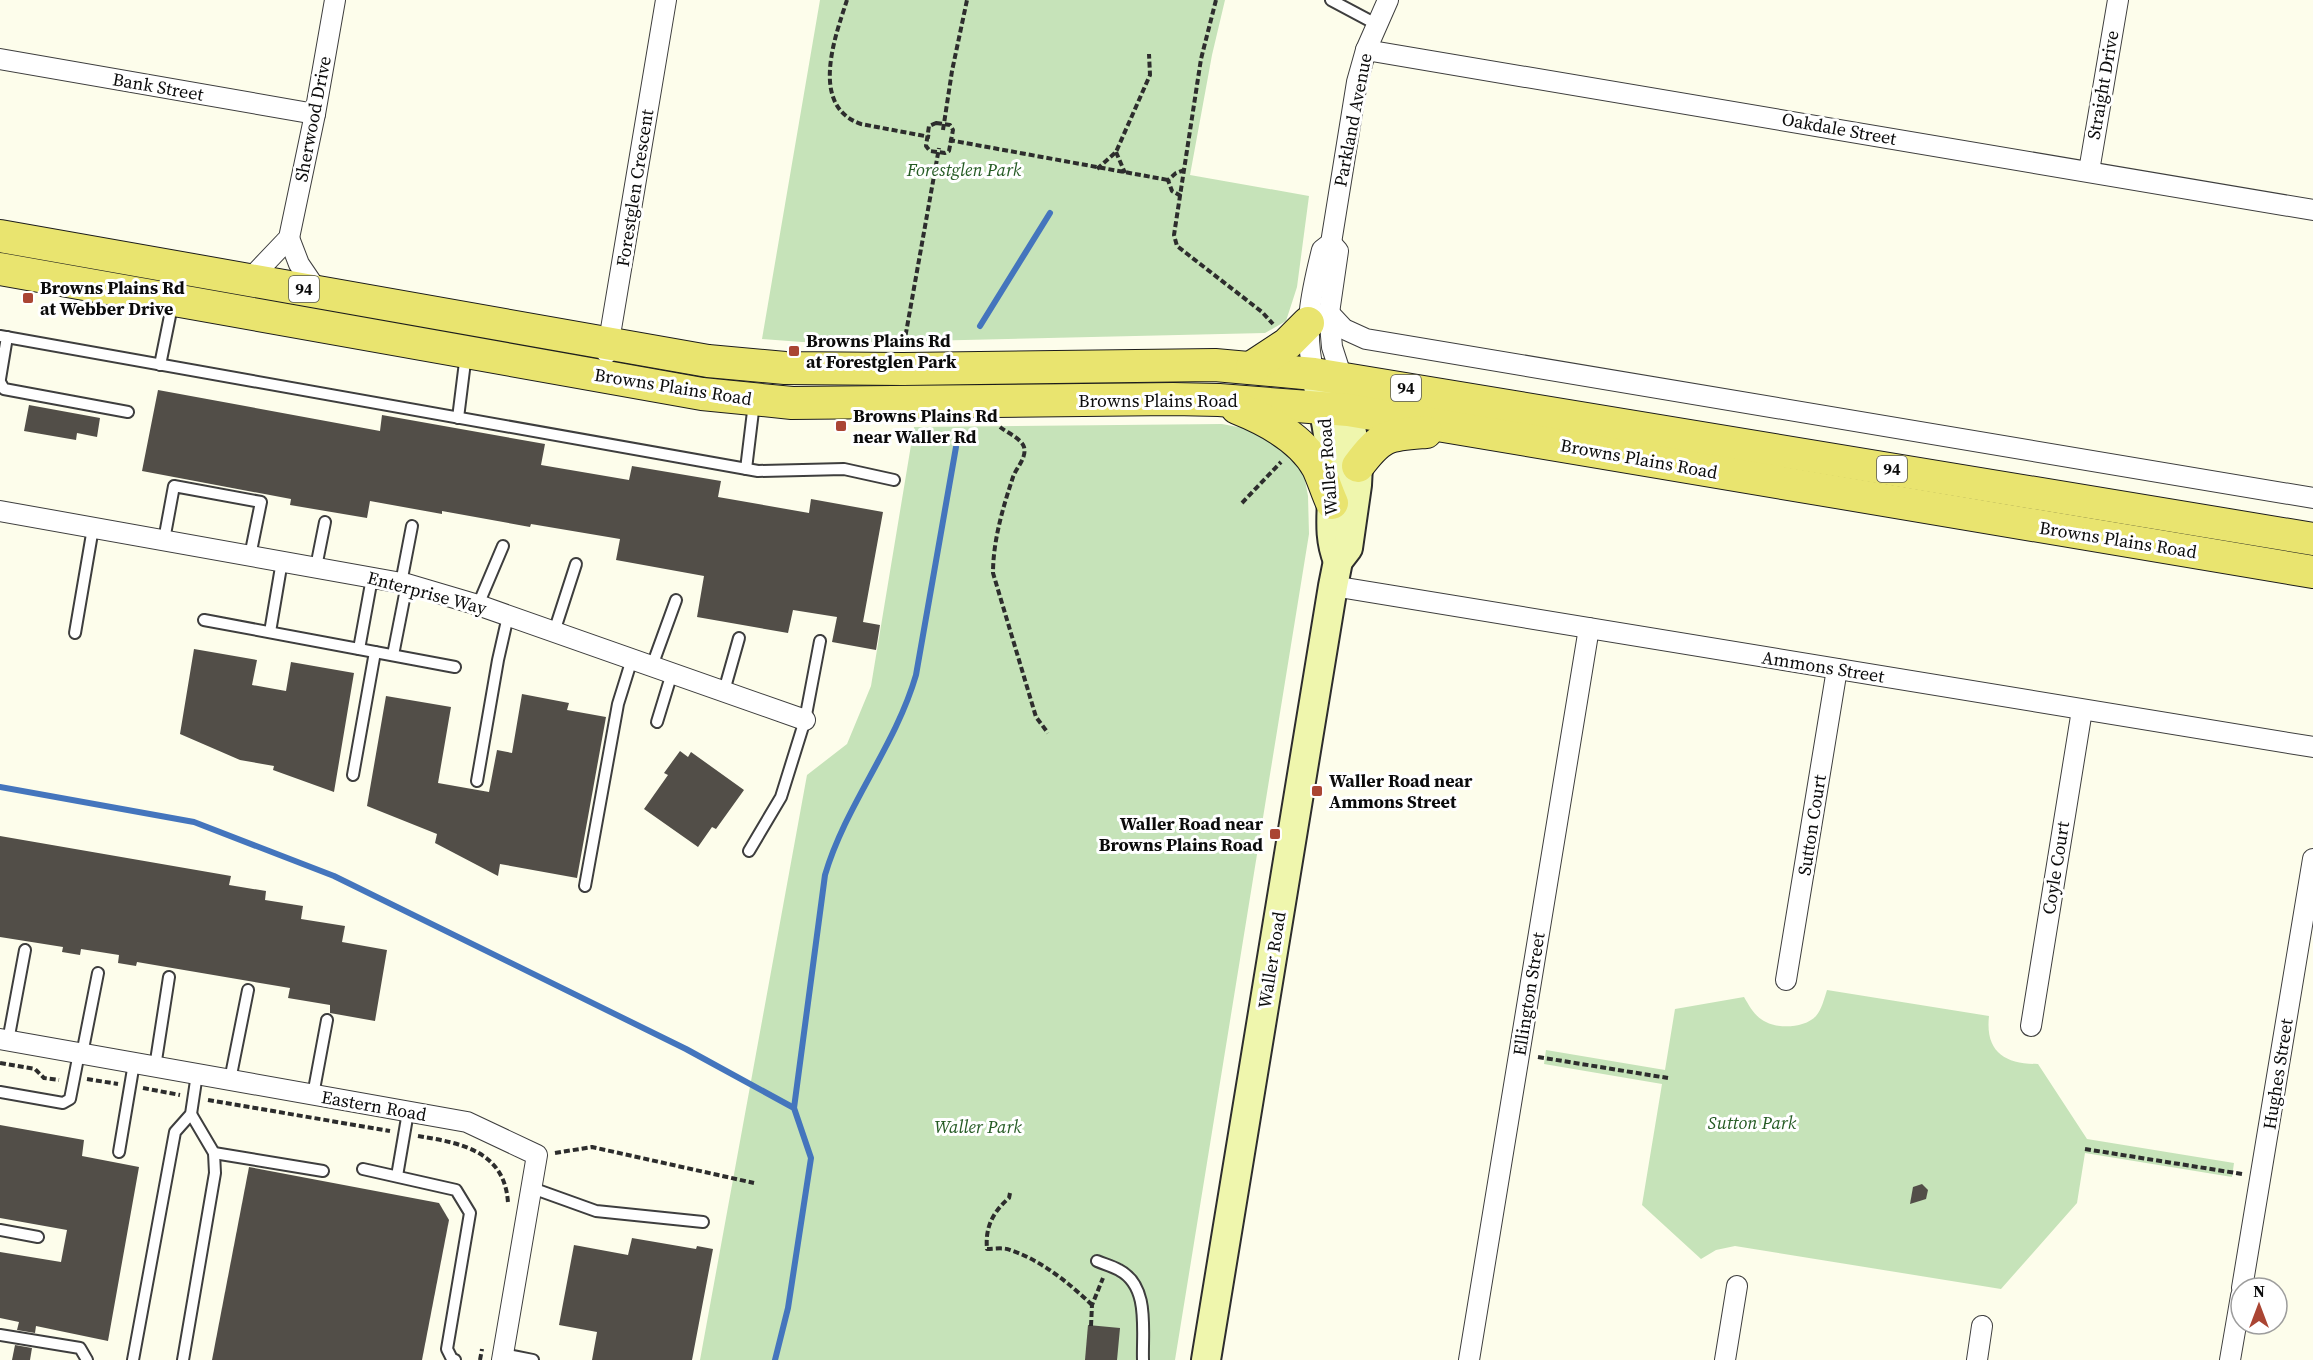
<svg xmlns="http://www.w3.org/2000/svg" width="2313" height="1360" viewBox="0 0 2313 1360" font-family="'Source Serif 4',serif">
	<style>
		.green { fill: #c6e3b9 }
		.lines { fill: none; stroke-linecap: round; stroke-linejoin: round }
		.stream { stroke: #4475bd; stroke-width: 6 }
		.building { fill: #524e48 }
		.lane-casing { stroke: #3e3e3e; stroke-width: 14 }
		.street-casing { stroke: #3e3e3e; stroke-width: 22 }
		.secondary-casing { stroke: #2d2d2d; stroke-width: 32 }
		.primary-casing { stroke: #1c1c1c; stroke-width: 34 }
		.path { stroke: #2d2d2d; stroke-width: 4; stroke-dasharray: 6 3; stroke-linecap: butt }
		.lane { stroke: #fff; stroke-width: 10 }
		.street { stroke: #fff; stroke-width: 20 }
		.secondary { stroke: #eff6ad; stroke-width: 28 }
		.primary { stroke: #e9e46f; stroke-width: 32 }
		.poi-dot { fill: #aa4533; stroke: #fff; stroke-width: 2 }
		.labels { text-anchor: middle; stroke-width: 6; stroke-linejoin: round; paint-order: stroke }
		.shield { fill: #fff; stroke: #545454; stroke-width: 1.5 }
		.shield-label { font-size: 16px; font-weight: bold; fill: #0b0b0b }
		.street-label { font-size: 18px; fill: #0b0b0b; stroke: #fff }
		.park-label { font-size: 18px; font-style: italic; fill: #245a23; stroke: #fff }
		.poi-label { font-size: 18px; font-weight: bold; fill: #0b0b0b; stroke: #fff; text-anchor: start }
	</style>
	<rect width="100%" height="100%" fill="#fdfdeb"/>
	<g class="green">
		<polygon points="820,0 1225,0 1212,55 1190,175 1309,196 1297,287 1286,321 1265,333 878,342 802,342 762,339"/>
		<polygon points="1222,424 1269,433 1286,446 1304,475 1308,496 1309,534 1175,1360 700,1360 807,775 847,744 871,686 914,427"/>
		<path d="M 1827,990 L 1989,1016 C 1985,1052 2005,1064 2038,1064 L 2087,1139 L 2234,1163 L 2232,1177 L 2085,1153 L 2077,1203 L 2001,1289 L 1735,1246 L 1716,1250 L 1701,1259 L 1642,1205 L 1662,1084 L 1544,1064 L 1546,1050 L 1665,1070 L 1675,1009 L 1744,997 C 1750,1007 1755,1017 1766,1022 C 1779,1029 1805,1028 1816,1016 C 1822,1009 1824,999 1827,990 Z"/>
	</g>
	<g class="lines">
		<g class="stream">
			<polyline points="980,326 1050,213"/>
			<polyline points="0,787 194,822 334,876 686,1049 794,1108 811,1158 788,1308 775,1360"/>
			<path d="M 794,1108 L 825,875 C 846,804 895,747 916,675 L 956,447"/>
		</g>
	</g>
	<g class="building">
		<polygon points="158,390 380,431 382,415 545,444 541,465 629,480 632,466 721,481 718,497 809,513 811,499 883,512 863,622 880,625 876,650 832,642 837,617 793,610 788,633 697,617 704,576 616,560 620,539 531,524 530,527 442,511 442,514 370,501 367,518 290,505 291,499 142,471"/>
		<polygon points="29,405 100,418 97,437 77,433 76,440 24,431"/>
		<polygon points="194,649 257,660 252,685 286,691 291,662 354,673 334,792 273,770 274,766 240,760 180,734"/>
		<polygon points="522,694 569,703 567,710 606,717 577,878 500,864 498,876 435,843 437,834 367,806 386,696 451,707 438,783 489,792 497,750 512,753"/>
		<polygon points="680,751 688,757 691,752 744,790 716,829 712,827 698,847 644,809 668,775 664,773"/>
		<polygon points="0,836 231,876 229,885 266,891 265,900 303,906 301,919 345,926 342,942 387,950 375,1021 330,1013 330,1005 288,998 290,988 137,962 136,966 118,963 119,955 81,949 80,955 62,952 63,947 0,937"/>
		<polygon points="0,1125 84,1140 82,1156 139,1167 108,1341 36,1326 35,1333 17,1330 19,1322 0,1318 0,1252 61,1262 67,1230 0,1218"/>
		<polygon points="249,1167 439,1203 449,1220 422,1360 212,1360"/>
		<polygon points="1922,1184 1928,1190 1926,1199 1910,1204 1913,1187"/>
		<polygon points="632,1238 696,1249 697,1246 713,1249 692,1360 592,1360 597,1332 559,1325 574,1245 628,1255"/>
		<polygon points="1088,1325 1120,1328 1117,1360 1085,1360"/>
		<polygon points="15,1345 32,1348 30,1360 12,1360"/>
	</g>
	<g class="lines">
		<g class="lane-casing">
			<g id="lane">
				<polyline points="1331,0 1376,24"/>
				<polyline points="0,336 758,471 844,469 894,480"/>
				<polyline points="160,365 173,301"/>
				<polyline points="0,379 7,337"/>
				<polyline points="0,382 4,389 128,412"/>
				<polyline points="458,418 466,354"/>
				<polyline points="746,469 754,403"/>
				<polyline points="164,540 174,486 261,502 250,556"/>
				<polyline points="316,567 325,522"/>
				<polyline points="401,583 412,526"/>
				<polyline points="478,605 503,546"/>
				<polyline points="204,620 455,667"/>
				<polyline points="270,632 282,561"/>
				<polyline points="554,632 576,564"/>
				<polyline points="75,633 93,528"/>
				<polyline points="359,649 372,578"/>
				<polyline points="393,655 407,584"/>
				<polyline points="652,666 676,600"/>
				<polyline points="724,691 739,638"/>
				<polyline points="657,722 672,673"/>
				<polyline points="353,775 375,652"/>
				<polyline points="477,781 498,660 508,616"/>
				<polyline points="749,851 781,797 805,720 820,641"/>
				<polyline points="585,886 618,704 632,659"/>
				<polyline points="8,1041 25,950"/>
				<polyline points="82,1054 98,973"/>
				<polyline points="155,1067 169,977"/>
				<polyline points="230,1080 248,990"/>
				<polyline points="0,1092 63,1103 70,1099 79,1053"/>
				<polyline points="313,1095 327,1020"/>
				<polyline points="119,1152 134,1063"/>
				<polyline points="214,1153 323,1171"/>
				<polyline points="363,1169 456,1190 470,1213 447,1349 452,1359 455,1360"/>
				<polyline points="397,1176 408,1112"/>
				<polyline points="532,1188 596,1211 703,1222"/>
				<polyline points="0,1230 38,1237"/>
				<path d="M 1097,1261 C 1104,1264 1112,1266 1119,1270 C 1150,1286 1142,1330 1143,1360"/>
				<polyline points="0,1335 80,1348 87,1360"/>
				<polyline points="503,1354 533,1360"/>
				<polyline points="133,1360 175,1132 191,1114 197,1074"/>
				<polyline points="183,1360 215,1173 214,1153 191,1114"/>
			</g>
		</g>
		<g class="street-casing">
			<g id="street">
				<polyline points="1366,50 2313,210"/>
				<polyline points="0,59 315,114"/>
				<polyline points="2089,171 2118,0"/>
				<polyline points="289,238 299,264 318,292"/>
				<polyline points="1331,243 1338,251 1329,313 1332,347 1342,378"/>
				<polyline points="249,280 289,238 315,114 335,0"/>
				<polyline points="1329,313 1344,329 1366,339 2313,498"/>
				<polyline points="607,353 666,0"/>
				<path d="M 1314,374 C 1303,329 1311,294 1322,250 L 1331,243 L 1357,82 L 1366,50 L 1388,0"/>
				<polyline points="0,511 407,584 478,605 805,720"/>
				<polyline points="1333,586 2313,747"/>
				<polyline points="1786,980 1837,669"/>
				<polyline points="2031,1026 2082,710"/>
				<polyline points="0,1039 467,1122 537,1155 502,1360"/>
				<polyline points="2242,1288 2313,859"/>
				<polyline points="1469,1360 1589,628"/>
				<polyline points="1725,1360 1737,1286"/>
				<polyline points="1977,1360 1982,1326"/>
				<polyline points="2230,1360 2241,1296"/>
			</g>
		</g>
		<g class="secondary-casing">
			<g id="secondary">
				<path d="M 1318,386 C 1326,417 1332,450 1332,483 C 1333,511 1327,534 1338,561"/>
				<polyline points="1206,1360 1333,586 1338,561 1348,548 1357,485 1358,466 1344,389"/>
			</g>
		</g>
		<g class="primary-casing">
			<g id="primary">
				<polyline points="0,236 708,361 785,368 903,369 1215,365 1314,374 2313,539"/>
				<polyline points="0,269 702,394 792,403 1173,399 1219,400 1348,410 2313,572"/>
				<polyline points="1252,367 1287,344 1308,323"/>
				<path d="M 1237,408 C 1267,420 1302,438 1318,468 C 1323,479 1327,492 1332,503"/>
				<path d="M 1358,466 C 1382,434 1388,435 1426,432"/>
			</g>
		</g>
		<g class="path">
			<path d="M 847,0 C 835,37 809,106 861,124 L 930,137"/>
			<polyline points="1216,0 1201,59 1174,235 1177,246 1262,312 1273,324"/>
			<polygon points="936,123 950,125 953,130 949,151 945,153 930,151 926,146 929,126"/>
			<polyline points="943,130 952,71 967,0"/>
			<polyline points="949,140 1168,180"/>
			<polyline points="1116,152 1125,173"/>
			<polyline points="1097,169 1116,152 1150,75 1149,54"/>
			<polyline points="1181,196 1172,191 1168,180 1176,173 1184,170"/>
			<polyline points="904,344 939,148"/>
			<path d="M 1000,427 C 1006,432 1022,439 1024,447 C 1027,458 1016,468 1013,477 C 1003,507 993,541 993,573 L 1036,717 L 1048,733"/>
			<polyline points="1242,503 1281,462"/>
			<polyline points="1538,1057 1668,1078"/>
			<polyline points="0,1063 35,1069 44,1078 59,1080"/>
			<polyline points="87,1079 118,1084"/>
			<polyline points="143,1088 180,1095"/>
			<polyline points="208,1100 390,1131"/>
			<path d="M 418,1136 C 461,1143 505,1151 508,1203"/>
			<polyline points="2085,1149 2242,1174"/>
			<polyline points="555,1153 592,1147 754,1183"/>
			<path d="M 1010,1193 L 1009,1198 C 993,1212 985,1227 987,1249 C 994,1249 1003,1247 1010,1250 C 1041,1260 1069,1283 1092,1305"/>
			<polyline points="1091,1326 1092,1305 1103,1278"/>
			<polyline points="480,1360 482,1349"/>
		</g>
		<use href="#lane" class="lane"/>
		<use href="#street" class="street"/>
		<use href="#secondary" class="secondary"/>
		<use href="#primary" class="primary"/>
	</g>
	<g class="poi-dot">
		<rect x="22" y="292" width="12" height="12" rx="3"/>
		<rect x="788" y="345" width="12" height="12" rx="3"/>
		<rect x="835" y="420" width="12" height="12" rx="3"/>
		<rect x="1311" y="785" width="12" height="12" rx="3"/>
		<rect x="1269" y="828" width="12" height="12" rx="3"/>
	</g>
	<g class="labels">
		<g class="shield">
			<rect x="289" y="276" width="30" height="26" rx="4.5"/>
			<rect x="1391" y="375" width="30" height="26" rx="4.5"/>
			<rect x="1877" y="456" width="30" height="26" rx="4.5"/>
		</g>
		<g class="shield-label">
			<text x="304" y="295">94</text>
			<text x="1406" y="394">94</text>
			<text x="1892" y="475">94</text>
		</g>
		<g class="street-label">
			<text transform="translate(2103 85) rotate(-80)" y="6">Straight Drive</text>
			<text transform="translate(158 87) rotate(10)" y="6">Bank Street</text>
			<text transform="translate(313 119) rotate(-79)" y="6">Sherwood Drive</text>
			<text transform="translate(1353 120) rotate(-79)" y="6">Parkland Avenue</text>
			<text transform="translate(1839 129) rotate(10)" y="6">Oakdale Street</text>
			<text transform="translate(635 188) rotate(-81)" y="6">Forestglen Crescent</text>
			<text transform="translate(673 387) rotate(9)" y="6">Browns Plains Road</text>
			<text x="1158" y="407">Browns Plains Road</text>
			<text transform="translate(1639 459) rotate(10)" y="6">Browns Plains Road</text>
			<text transform="translate(1328 467) rotate(-94)" y="6">Waller Road</text>
			<text transform="translate(2118 540) rotate(9)" y="6">Browns Plains Road</text>
			<text transform="translate(427 593) rotate(15)" y="6">Enterprise Way</text>
			<text transform="translate(1823 667) rotate(9)" y="6">Ammons Street</text>
			<text transform="translate(1812 825) rotate(-81)" y="6">Sutton Court</text>
			<text transform="translate(2056 868) rotate(-81)" y="6">Coyle Court</text>
			<text transform="translate(1272 960) rotate(-81)" y="6">Waller Road</text>
			<text transform="translate(1529 994) rotate(-81)" y="6">Ellington Street</text>
			<text transform="translate(2278 1074) rotate(-81)" y="6">Hughes Street</text>
			<text transform="translate(374 1106) rotate(10)" y="6">Eastern Road</text>
		</g>
		<g class="park-label">
			<text x="964" y="176">Forestglen Park</text>
			<text x="1752" y="1129">Sutton Park</text>
			<text x="978" y="1133">Waller Park</text>
		</g>
		<g class="poi-label">
			<text x="40" y="294">Browns Plains Rd<tspan x="40" dy="21">at Webber Drive</tspan></text>
			<text x="806" y="347">Browns Plains Rd<tspan x="806" dy="21">at Forestglen Park</tspan></text>
			<text x="853" y="422">Browns Plains Rd<tspan x="853" dy="21">near Waller Rd</tspan></text>
			<text x="1329" y="787">Waller Road near<tspan x="1329" dy="21">Ammons Street</tspan></text>
			<text x="1263" y="830" text-anchor="end">Waller Road near<tspan x="1263" dy="21">Browns Plains Road</tspan></text>
		</g>
	</g>
	<g transform="translate(2259 1306)"><circle r="28" fill="#ffffff" stroke="#9d9d9d" stroke-width="1.5"/>
	<path d="M0-4.5L10 22L0 15L-10 22Z" fill="#aa4533"/>
	<text y="-9" font-size="16" font-weight="bold" text-anchor="middle" fill="#0b0b0b">N</text>
	</g>
</svg>
